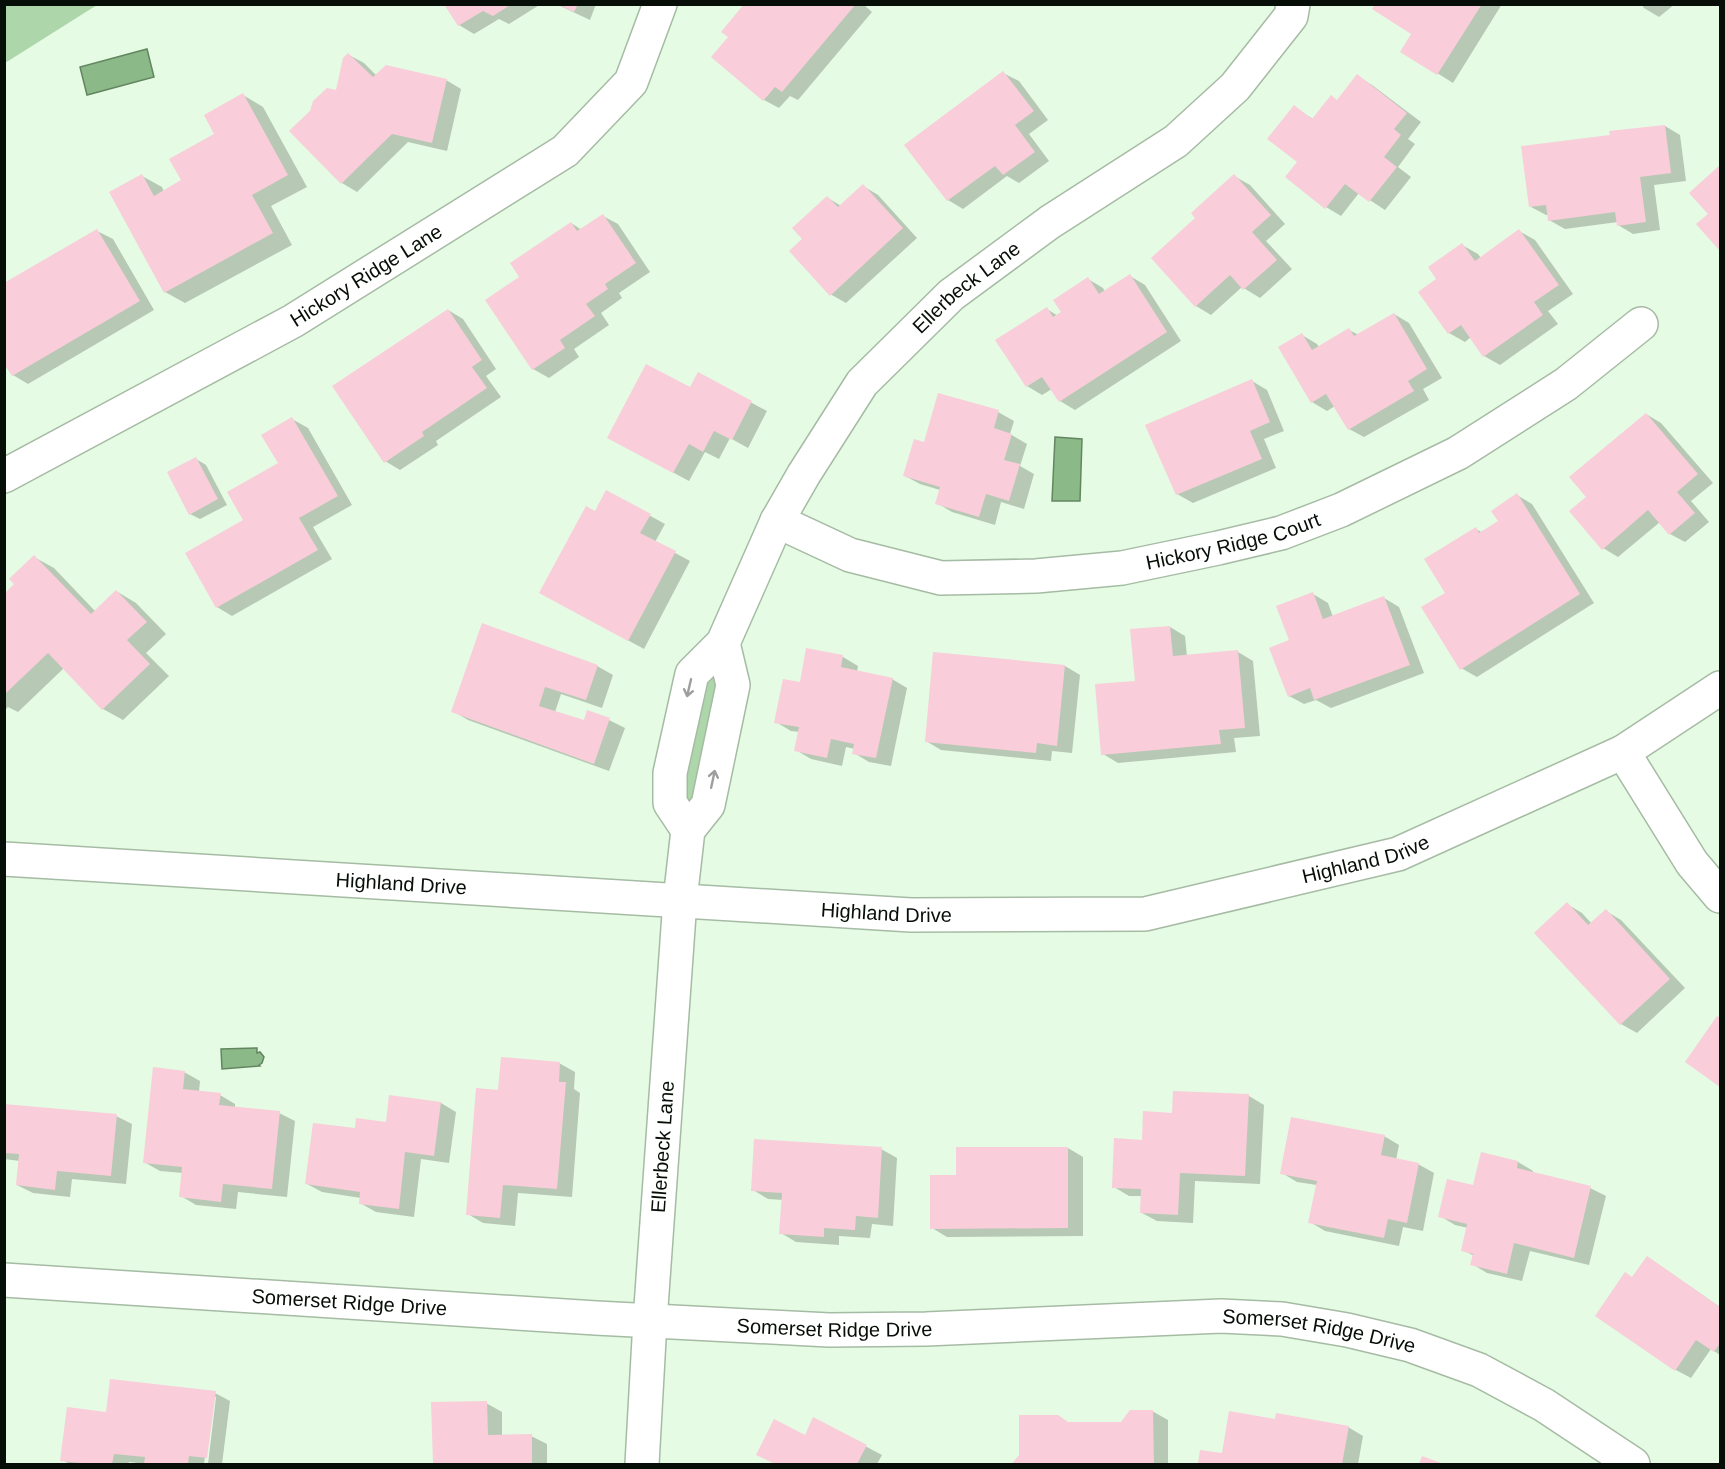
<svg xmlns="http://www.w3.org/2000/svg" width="1725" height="1469" viewBox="0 0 1725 1469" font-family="Helvetica,sans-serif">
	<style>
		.green { fill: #add7aa }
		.water { fill: #8bb988; stroke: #638661; stroke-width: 1.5 }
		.shadow { fill: #0003 }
		.building { fill: #f9cdd9 }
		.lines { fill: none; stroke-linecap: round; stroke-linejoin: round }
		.minor-casing { stroke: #a6bba4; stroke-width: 36 }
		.minor { stroke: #fff; stroke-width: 33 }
		.oneway { stroke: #9c9f9c }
		.labels { text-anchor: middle; stroke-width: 4.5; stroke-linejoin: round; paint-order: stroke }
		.street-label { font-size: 20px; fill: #070e07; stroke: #fff }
	</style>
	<rect width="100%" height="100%" fill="#e5fbe3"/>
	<g class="green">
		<polygon points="5,4 97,4 97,5 5,63"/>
		<polygon points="714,672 721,681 697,799 689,802 679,786 698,685"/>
	</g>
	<g class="water">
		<polygon points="147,49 154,77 87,95 80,67"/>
		<polygon points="1055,437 1082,439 1080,501 1052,501"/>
		<polygon points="257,1048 257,1053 260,1052 264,1057 262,1063 259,1065 260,1066 222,1069 221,1049"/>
	</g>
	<g class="shadow">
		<polygon points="446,4 541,4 509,24 499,19 474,34 459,25"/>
		<polygon points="556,4 596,4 590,20"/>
		<polygon points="746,4 863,4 872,12 798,100 790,96 779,108 764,100 730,36"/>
		<polygon points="1377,4 1502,4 1453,83 1402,51 1413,34"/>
		<polygon points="1641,4 1675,4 1659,17 1644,8"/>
		<polygon points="349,55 364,63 377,76 446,80 461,89 447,151 408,142 357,192 342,183 337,92"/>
		<polygon points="1003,73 1019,81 1048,120 1029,134 1049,161 1019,183 1007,176 963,209 948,200"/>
		<polygon points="1357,76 1372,85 1421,122 1408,139 1415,144 1398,167 1411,177 1385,210 1359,193 1341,216 1326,207 1299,162 1294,107 1313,119 1331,97 1338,101"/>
		<polygon points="243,95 263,107 307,187 271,206 292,245 185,303 165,292 142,176 162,187 164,192 183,181"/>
		<polygon points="1665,126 1680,135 1686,181 1654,185 1660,230 1633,234 1618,225 1618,222 1565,229 1549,220 1549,215 1546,215 1531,207 1611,136"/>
		<polygon points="1720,167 1720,249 1698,224 1710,214 1691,193"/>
		<polygon points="1234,176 1250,185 1285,224 1266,241 1292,269 1260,298 1242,287 1211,315 1196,306 1197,219"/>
		<polygon points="863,186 878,195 917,238 846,303 830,294 804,239 828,198 841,206"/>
		<polygon points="603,216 618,224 650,272 619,293 622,298 601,313 609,325 574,349 579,357 549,378 533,369 521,277 571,223 582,230"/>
		<polygon points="97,231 113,239 154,310 28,384 13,375 4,361 4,281 6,284"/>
		<polygon points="1519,231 1535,240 1573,294 1548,311 1558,324 1500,365 1484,356 1471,337 1465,342 1449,333 1420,292 1438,279 1462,245 1478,254 1481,258"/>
		<polygon points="1130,276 1145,285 1181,341 1075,410 1060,401 1052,389 1042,395 1027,386 1047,309 1058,316 1088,279 1103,288 1105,292"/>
		<polygon points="448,310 463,319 496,369 486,376 501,397 436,441 438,445 400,470 385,461"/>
		<polygon points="1394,314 1409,323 1442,378 1423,389 1429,400 1364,437 1349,429 1335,406 1327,411 1312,402 1302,335 1317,344 1319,347 1349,330 1359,335"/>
		<polygon points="698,374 767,411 748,448 730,438 719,459 705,452 689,481 624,446 690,389"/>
		<polygon points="1252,381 1267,390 1284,431 1264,439 1276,468 1193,503 1177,494 1147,425"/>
		<polygon points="998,412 1014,421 1010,434 1027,444 1020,466 1034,474 1024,509 1001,502 995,525 952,512 937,503 940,490 920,484 905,476 925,443"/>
		<polygon points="1646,414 1661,423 1713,483 1691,501 1709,522 1685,542 1670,534 1660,522 1618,557 1603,548 1588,497"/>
		<polygon points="292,419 308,428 352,505 313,527 332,559 232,616 217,607 280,464"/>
		<polygon points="196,459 206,465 227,505 200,519 190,514"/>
		<polygon points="607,492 665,524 655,542 690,561 644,649 556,601 595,513"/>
		<polygon points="1517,495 1532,504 1594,603 1477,677 1461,668 1447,593 1476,529 1483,533 1500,522"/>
		<polygon points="34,557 54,568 95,611 116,591 136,603 166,634 146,653 169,676 123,720 103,709 64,668 18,712 8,707 4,711 4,596 16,584"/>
		<polygon points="1313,594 1328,603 1333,617 1384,598 1399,607 1424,673 1331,708 1316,700 1304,704 1289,696 1291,641"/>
		<polygon points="1170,627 1185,636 1187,657 1238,652 1253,661 1260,736 1234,738 1236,752 1118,763 1103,754 1136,682"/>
		<polygon points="843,657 858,666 857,672 892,679 907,688 891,766 869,762 854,753 855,749 846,747 842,766 811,759 796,750 800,732 791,731 776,722 801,683"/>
		<polygon points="597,666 613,675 602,708 561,694 555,712 585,722 609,720 625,728 609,771 468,720 453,711"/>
		<polygon points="1065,666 1080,675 1072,753 1052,751 1051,761 941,750 926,741"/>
		<polygon points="1567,904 1582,913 1592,924 1606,911 1621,920 1685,988 1637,1033 1621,1024 1536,933"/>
		<polygon points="1717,1018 1720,1020 1720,1085 1687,1062"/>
		<polygon points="559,1063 575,1072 574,1089 580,1093 572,1197 518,1193 515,1226 483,1223 468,1214 499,1091"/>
		<polygon points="184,1072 200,1081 199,1092 220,1095 235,1104 235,1108 279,1113 295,1121 287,1197 238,1192 236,1209 196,1205 181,1196 183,1173 160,1171 144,1162"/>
		<polygon points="1249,1096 1264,1105 1260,1184 1195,1181 1193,1223 1157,1221 1142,1213 1143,1196 1129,1196 1114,1187 1143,1141 1173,1114"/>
		<polygon points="441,1103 456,1112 449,1163 421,1159 414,1217 376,1212 360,1203 361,1198 322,1192 307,1184 356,1129 387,1123"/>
		<polygon points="4,1105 116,1116 132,1124 126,1184 72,1179 70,1197 33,1193 17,1185 20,1161 4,1159"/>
		<polygon points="1384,1136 1399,1145 1396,1160 1418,1164 1434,1173 1423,1231 1403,1227 1399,1246 1325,1231 1310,1222 1317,1185 1297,1182 1282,1173"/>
		<polygon points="1068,1148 1083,1157 1083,1236 947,1237 932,1228 958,1177"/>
		<polygon points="881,1149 897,1158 893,1226 872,1224 870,1238 839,1236 839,1245 796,1242 781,1233 783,1200 768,1199 753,1190"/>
		<polygon points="1483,1153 1518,1162 1533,1171 1533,1174 1590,1188 1606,1196 1589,1265 1530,1251 1522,1281 1487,1273 1472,1264 1474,1256 1463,1250 1468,1228 1455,1225 1440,1216 1475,1187"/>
		<polygon points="1662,1267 1720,1307 1720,1355 1711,1349 1691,1378 1676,1370 1633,1279"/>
		<polygon points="215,1393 230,1401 222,1464 208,1464 216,1397 213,1397 204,1464 146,1464 129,1462 128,1464 70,1464 62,1460"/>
		<polygon points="486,1403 502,1412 502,1436 531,1436 547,1444 547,1464 434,1464 433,1404"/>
		<polygon points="1152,1411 1168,1420 1168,1464 1014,1464 1021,1456 1071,1424 1122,1423"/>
		<polygon points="814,1419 882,1455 877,1464 774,1464 805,1437"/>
		<polygon points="1276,1421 1348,1427 1363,1436 1358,1464 1199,1464 1202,1451 1223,1455"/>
	</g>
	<g class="building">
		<polygon points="444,4 512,4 493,16 483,11 458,26"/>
		<polygon points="557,4 578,4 574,12"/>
		<polygon points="744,4 856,4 782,92 775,87 763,101 711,57 728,37 721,32"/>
		<polygon points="1375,4 1482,4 1437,75 1400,52 1411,34 1372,9"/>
		<polygon points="348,53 373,77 386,65 447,79 432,143 392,134 341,184 289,131 310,111 313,101 327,88 336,90 343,58"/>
		<polygon points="1003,71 1034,111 1015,125 1035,152 1003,175 995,166 947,201 904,145"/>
		<polygon points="1357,74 1407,113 1394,129 1401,135 1384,157 1397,167 1369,202 1345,184 1325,209 1285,177 1297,162 1267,139 1294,105 1312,119 1331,95 1337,100"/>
		<polygon points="243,93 288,175 252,195 273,233 164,293 109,192 142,174 154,196 181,180 169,159 214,134 204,115"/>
		<polygon points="1665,125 1671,173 1640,177 1646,222 1617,226 1615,212 1548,221 1546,205 1529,207 1521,146 1610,135 1609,131"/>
		<polygon points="1720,165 1720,251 1696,224 1708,214 1689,193"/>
		<polygon points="1234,174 1271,215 1252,232 1277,260 1243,290 1230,275 1195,307 1151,258 1195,218 1191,213"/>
		<polygon points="863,184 903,228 830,296 789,251 802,239 792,228 827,196 838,207"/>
		<polygon points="603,214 636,263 605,284 608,289 586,304 595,316 560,340 565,348 532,370 485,300 519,277 510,263 571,222 577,231"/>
		<polygon points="97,229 140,301 12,376 4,364 4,283"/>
		<polygon points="1519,229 1559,285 1534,302 1543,315 1483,357 1461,325 1448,334 1418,292 1436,279 1428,267 1462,243 1475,261"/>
		<polygon points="1130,274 1167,332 1059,402 1042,377 1026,387 995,340 1047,307 1053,317 1061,312 1053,300 1088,277 1099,294"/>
		<polygon points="448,309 482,360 472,367 487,388 422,432 424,436 384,463 332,386"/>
		<polygon points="1394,313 1427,369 1408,381 1414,391 1348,430 1326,394 1311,403 1278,347 1302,333 1312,350 1349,328 1354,336"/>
		<polygon points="646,364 690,387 698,372 752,401 732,440 714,431 703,452 689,444 673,473 607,438"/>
		<polygon points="1252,379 1270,422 1250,431 1262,459 1176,495 1145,425"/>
		<polygon points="938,393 999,410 994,428 1012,434 1004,460 1020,464 1009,501 986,494 979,517 935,504 940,487 903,476 914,439 924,442"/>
		<polygon points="1646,413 1698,474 1677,492 1695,513 1669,535 1648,510 1602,550 1569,511 1586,497 1569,477"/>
		<polygon points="292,417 338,496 299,518 318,550 216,608 185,553 243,520 227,492 278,463 261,435"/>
		<polygon points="196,457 218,499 189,515 167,472"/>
		<polygon points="606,490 651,514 640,533 676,551 628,641 539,593 586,506 595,511"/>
		<polygon points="1517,493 1580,594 1460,670 1421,607 1445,593 1424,559 1476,527 1479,533 1498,521 1491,511"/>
		<polygon points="34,555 91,614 116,590 147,622 127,640 150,664 102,710 48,653 4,695 4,594 14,584 9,579"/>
		<polygon points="1313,592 1323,619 1384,596 1410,665 1314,700 1310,688 1288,697 1269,648 1289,640 1276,606"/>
		<polygon points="482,623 598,665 586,700 545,687 539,706 584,720 587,710 610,718 594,764 451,712"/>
		<polygon points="1170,626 1173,656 1238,650 1245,728 1219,730 1221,744 1101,755 1095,684 1135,681 1130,629"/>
		<polygon points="806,648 843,655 841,667 893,678 876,758 852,754 854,744 831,739 827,758 794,751 799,727 774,723 783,679 800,682"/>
		<polygon points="933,652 1065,665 1057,746 1037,743 1036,753 925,742"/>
		<polygon points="1567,902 1588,925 1606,909 1670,979 1620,1025 1534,933"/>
		<polygon points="1717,1016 1720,1018 1720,1087 1685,1062"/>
		<polygon points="501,1057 560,1062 559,1082 566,1082 557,1189 503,1185 500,1218 466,1215 476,1088 498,1090"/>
		<polygon points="153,1067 185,1071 183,1089 221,1093 219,1105 280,1111 272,1189 223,1184 221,1202 179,1197 182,1167 143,1163"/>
		<polygon points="1173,1091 1249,1094 1245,1176 1180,1173 1178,1215 1140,1213 1141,1189 1112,1188 1114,1138 1142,1140 1143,1111 1172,1113"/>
		<polygon points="389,1095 441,1102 434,1156 405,1152 399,1209 359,1204 360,1192 305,1184 313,1123 355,1128 356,1118 386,1122"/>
		<polygon points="4,1104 117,1114 111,1176 57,1171 55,1190 16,1185 19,1154 4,1153"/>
		<polygon points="1291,1117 1385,1135 1381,1155 1419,1163 1407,1223 1388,1219 1384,1238 1308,1223 1317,1181 1280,1174"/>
		<polygon points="754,1139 882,1147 878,1218 856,1216 855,1230 824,1228 824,1237 779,1234 782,1193 751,1191"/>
		<polygon points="956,1147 1068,1147 1068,1228 930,1229 930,1175 956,1175"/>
		<polygon points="1481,1152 1518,1161 1517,1168 1591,1186 1574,1258 1514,1243 1507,1274 1470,1265 1473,1254 1461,1251 1467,1224 1438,1217 1447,1179 1473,1185"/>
		<polygon points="1647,1256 1720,1307 1720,1343 1714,1352 1696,1340 1675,1371 1595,1316 1625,1272 1632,1277"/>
		<polygon points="110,1379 216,1391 207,1458 189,1456 188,1464 144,1464 145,1457 114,1454 112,1464 92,1464 60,1461 67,1407 106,1412"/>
		<polygon points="487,1401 488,1435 532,1434 532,1464 433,1464 431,1402"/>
		<polygon points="1130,1410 1153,1410 1154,1464 1012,1464 1019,1455 1019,1415 1058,1415 1068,1422 1121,1422"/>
		<polygon points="1229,1411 1275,1419 1276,1413 1349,1426 1342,1464 1198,1464 1200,1450 1222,1453"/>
		<polygon points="813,1417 867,1445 857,1464 772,1464 773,1463 756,1455 774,1419 805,1435"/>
		<polygon points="1422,1456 1444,1464 1419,1464"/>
	</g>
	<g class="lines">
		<g class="minor-casing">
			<g id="minor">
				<path id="s1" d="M 4,476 L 293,321 L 565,151 L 631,82 L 660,4"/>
				<path id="s2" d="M 777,521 L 850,555 L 941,578 L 1036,576 L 1122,568 L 1218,548 L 1281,533 L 1341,510 L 1458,453 L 1566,384 L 1641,324"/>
				<polyline points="1623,752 1692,863 1720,896"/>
				<path id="s3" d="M 688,830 L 670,803 L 670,773 L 692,674 L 723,643 L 777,521 L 804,474 L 862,383 L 951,295 L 1050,222 L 1176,141 L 1235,87 L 1291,16 L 1293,4"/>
				<path id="s4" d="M 4,859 L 911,915 L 1145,914 L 1398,854 L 1623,752 L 1720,688"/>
				<path id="s5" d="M 4,1280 L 596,1318 L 829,1330 L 926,1329 L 1221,1316 L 1282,1319 L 1347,1330 L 1410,1345 L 1479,1370 L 1544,1405 L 1633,1464"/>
				<path id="s6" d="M 642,1464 L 650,1321 L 680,900 L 688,830 L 708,805 L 733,685 L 723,643"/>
			</g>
		</g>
		<use href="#minor" class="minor"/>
	</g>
	<defs><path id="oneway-shaft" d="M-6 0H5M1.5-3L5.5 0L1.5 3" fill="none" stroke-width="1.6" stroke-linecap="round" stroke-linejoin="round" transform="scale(1.5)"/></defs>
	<g class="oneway">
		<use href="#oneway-shaft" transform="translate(689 688) rotate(103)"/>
		<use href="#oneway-shaft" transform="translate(713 779) rotate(-78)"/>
	</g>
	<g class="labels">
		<g class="street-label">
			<text dy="7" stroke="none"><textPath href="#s1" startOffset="414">Hickory Ridge Lane</textPath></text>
			<text dy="7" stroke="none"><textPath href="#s3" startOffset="645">Ellerbeck Lane</textPath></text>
			<text dy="7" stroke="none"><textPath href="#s2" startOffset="470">Hickory Ridge Court</textPath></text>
			<text dy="7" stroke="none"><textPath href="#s4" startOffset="1370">Highland Drive</textPath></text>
			<text dy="7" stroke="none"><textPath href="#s4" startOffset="398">Highland Drive</textPath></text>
			<text dy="7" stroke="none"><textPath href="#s4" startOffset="884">Highland Drive</textPath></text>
			<text dy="7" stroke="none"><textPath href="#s6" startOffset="318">Ellerbeck Lane</textPath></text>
			<text dy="7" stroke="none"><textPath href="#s5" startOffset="346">Somerset Ridge Drive</textPath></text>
			<text dy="7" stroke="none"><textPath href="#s5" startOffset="832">Somerset Ridge Drive</textPath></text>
			<text dy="7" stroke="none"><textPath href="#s5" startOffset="1318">Somerset Ridge Drive</textPath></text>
		</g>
	</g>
	<rect width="1725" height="1469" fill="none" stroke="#070e07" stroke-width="12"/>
</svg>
